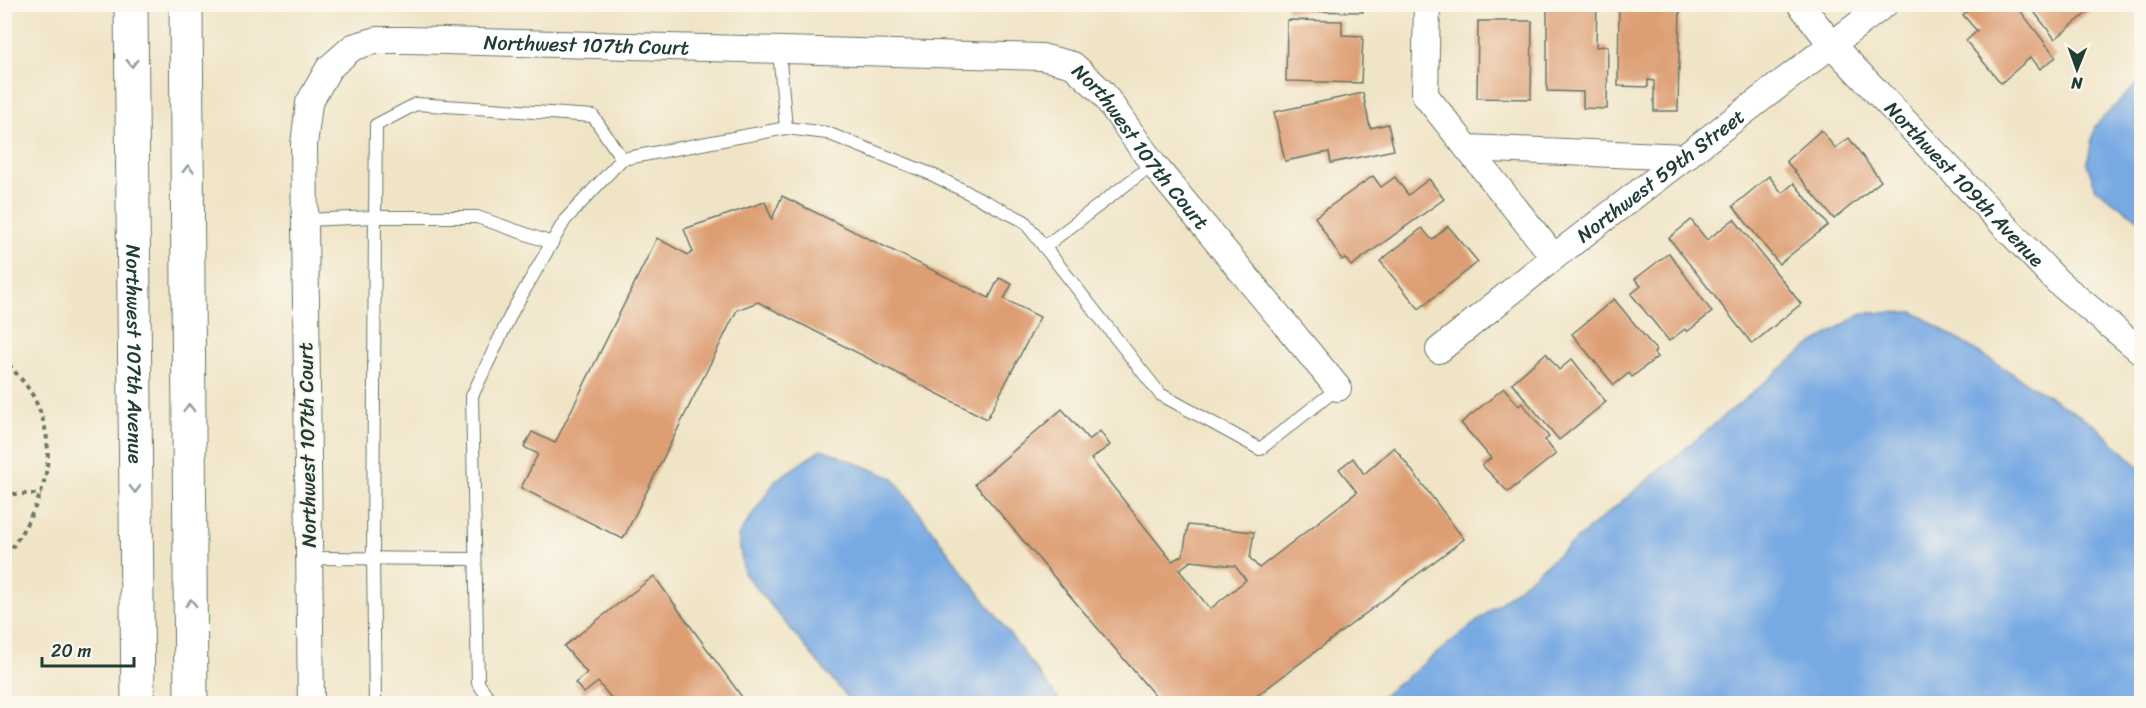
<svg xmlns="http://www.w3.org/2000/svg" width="2146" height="708" viewBox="0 0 2146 708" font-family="Sriracha,sans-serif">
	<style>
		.water { fill: #77a9e3; stroke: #4b738c; stroke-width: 1.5 }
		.building { fill: #dd9e73; fill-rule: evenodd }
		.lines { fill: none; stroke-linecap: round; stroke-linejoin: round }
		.lane-casing { stroke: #687767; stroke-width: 14 }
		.street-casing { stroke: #687767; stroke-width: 28 }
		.secondary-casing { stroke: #687767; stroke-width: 35 }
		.path { stroke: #687767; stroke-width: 4; stroke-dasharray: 4.5 4.5; stroke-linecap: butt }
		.lane { stroke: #fff; stroke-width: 12 }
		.street { stroke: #fff; stroke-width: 26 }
		.secondary { stroke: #fff; stroke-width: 33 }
		.oneway { stroke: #8f9e9a }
		.labels { text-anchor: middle; stroke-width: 4.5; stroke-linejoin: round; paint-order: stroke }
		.street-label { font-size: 20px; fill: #1f3d34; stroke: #fbf7ec }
	</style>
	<rect width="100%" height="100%" fill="#fbf7ec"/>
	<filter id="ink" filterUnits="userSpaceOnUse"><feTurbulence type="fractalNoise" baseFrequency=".0167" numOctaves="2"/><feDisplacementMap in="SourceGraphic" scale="12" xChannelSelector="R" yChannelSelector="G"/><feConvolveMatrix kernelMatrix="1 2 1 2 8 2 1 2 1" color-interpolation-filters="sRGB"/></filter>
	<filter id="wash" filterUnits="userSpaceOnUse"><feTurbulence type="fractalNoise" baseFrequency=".008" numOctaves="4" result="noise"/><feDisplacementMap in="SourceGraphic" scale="24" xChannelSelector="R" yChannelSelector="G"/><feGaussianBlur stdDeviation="1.35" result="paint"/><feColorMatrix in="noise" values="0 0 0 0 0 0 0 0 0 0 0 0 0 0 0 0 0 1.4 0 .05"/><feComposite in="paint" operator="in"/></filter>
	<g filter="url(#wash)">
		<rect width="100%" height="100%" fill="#f0e4c6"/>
		<g class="water">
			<polygon points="2141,80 2141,221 2096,189 2087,164 2095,126"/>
			<polygon points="1914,312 2095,425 2141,469 2141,703 1374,703 1500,603 1806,348 1862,313"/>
			<polygon points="822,449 893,478 1061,703 852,703 744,573 738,536 776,480"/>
		</g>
		<g id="blocks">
			<g class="building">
				<polygon points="1287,4 1363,4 1363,12 1286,11"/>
				<polygon points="1547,4 1597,4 1596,47 1608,46 1607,109 1583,108 1583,92 1547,91"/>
				<polygon points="1619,4 1680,4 1678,111 1654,111 1654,81 1648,80 1648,87 1618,86"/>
				<polygon points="1975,4 1981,7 1984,4 2015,4 2056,57 2040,69 2031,57 2001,83 1966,41 1977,31 1963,15"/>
				<polygon points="2028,4 2098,4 2055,39"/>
				<polygon points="1287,20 1342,21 1342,35 1363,36 1361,83 1286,81"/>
				<polygon points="1478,21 1532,21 1531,99 1477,98"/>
				<polygon points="1363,93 1370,128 1388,124 1394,150 1331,163 1329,152 1285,161 1274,112"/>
				<polygon points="1821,130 1835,148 1849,138 1881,181 1834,219 1786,161"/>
				<polygon points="1373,176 1381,187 1395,177 1408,195 1429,179 1444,199 1351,266 1345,258 1342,260 1315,217"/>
				<polygon points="1769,176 1782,193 1794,183 1828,225 1779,264 1733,206"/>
				<polygon points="782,196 989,298 999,278 1012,284 1004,299 1040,317 987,419 758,302 737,310 623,539 521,488 538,454 524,447 532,432 555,443 657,238 688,255 693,252 684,229 765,202 772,219"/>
				<polygon points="1734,219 1801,304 1752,344 1669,238 1691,220 1707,240"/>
				<polygon points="1448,226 1478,262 1419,309 1380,261 1422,228 1432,240"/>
				<polygon points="1669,253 1712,312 1687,332 1685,329 1669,341 1631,294 1641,286 1635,279"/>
				<polygon points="1614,299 1656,350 1654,353 1657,357 1632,377 1629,373 1614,385 1572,334"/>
				<polygon points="1546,353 1559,370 1572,359 1606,402 1559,440 1512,383"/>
				<polygon points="1504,388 1519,406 1522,403 1549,437 1545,440 1556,454 1508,492 1482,465 1491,458 1461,423"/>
				<path d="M 1062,409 L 1089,440 L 1100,431 L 1110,445 L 1091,459 L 1172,561 L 1183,555 L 1188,525 L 1254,532 L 1250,558 L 1259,568 L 1357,492 L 1339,469 L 1353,458 L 1364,474 L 1394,447 L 1464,539 L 1246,704 L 1162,704 L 975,484 ZM 1191,561 L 1235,566 L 1246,580 L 1210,609 L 1179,570 Z"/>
				<polygon points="654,576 747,704 616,704 598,682 584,693 575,683 587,673 564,646"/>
			</g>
		</g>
	</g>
	<g filter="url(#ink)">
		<use href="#blocks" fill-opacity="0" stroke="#687767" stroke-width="1.5"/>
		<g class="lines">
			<g class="lane-casing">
				<g id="lane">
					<polyline points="779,50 786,128"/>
					<polyline points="622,159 786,128 827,133 931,174 1024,221 1160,394 1260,449 1338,388"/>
					<polyline points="305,220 375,217 376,125 416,104 593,116 622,159 565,220 513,310 472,396 478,683 493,704"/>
					<polyline points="1044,247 1153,164"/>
					<polyline points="309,558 475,559"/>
					<polyline points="375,704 373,558 375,217 477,217 552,243"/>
				</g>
			</g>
			<g class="street-casing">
				<g id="street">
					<polyline points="1427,4 1425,95 1554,257"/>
					<path id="s1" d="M 1800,4 L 1833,46 L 2058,282 L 2142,352"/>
					<polyline points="1467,148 1686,157"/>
					<path id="s2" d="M 1439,350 L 1554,257 L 1885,4"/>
					<path id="s3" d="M 311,704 L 304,145 L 309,103 L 329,68 L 353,47 L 377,40 L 408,40 L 1042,57 L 1073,65 L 1102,92 L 1153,164 L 1338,388"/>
				</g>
			</g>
			<g class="secondary-casing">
				<g id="secondary">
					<path id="s4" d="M 131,4 L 138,704"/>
					<polyline points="186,4 191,704"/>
				</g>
			</g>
			<g class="path">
				<path d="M 4,357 C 13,372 27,383 34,398 C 65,460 39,508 4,560"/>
				<polyline points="4,494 41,494"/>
			</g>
			<use href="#lane" class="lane"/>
			<use href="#street" class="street"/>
			<use href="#secondary" class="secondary"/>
		</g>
		<defs><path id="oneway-chevron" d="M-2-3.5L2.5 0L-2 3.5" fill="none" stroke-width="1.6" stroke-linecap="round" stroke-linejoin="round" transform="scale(1.5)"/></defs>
		<g class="oneway">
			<use href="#oneway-chevron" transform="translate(132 63) rotate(90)"/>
			<use href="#oneway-chevron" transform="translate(188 169) rotate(-90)"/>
			<use href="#oneway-chevron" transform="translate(189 408) rotate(-90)"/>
			<use href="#oneway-chevron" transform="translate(135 489) rotate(89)"/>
			<use href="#oneway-chevron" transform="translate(191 603) rotate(-90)"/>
		</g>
	</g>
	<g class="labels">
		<g class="street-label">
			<text dy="7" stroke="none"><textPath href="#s3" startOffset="908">Northwest 107th Court</textPath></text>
			<text dy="7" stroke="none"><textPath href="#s3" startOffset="1502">Northwest 107th Court</textPath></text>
			<text dy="7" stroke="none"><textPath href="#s2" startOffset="282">Northwest 59th Street</textPath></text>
			<text dy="7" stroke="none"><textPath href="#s1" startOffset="244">Northwest 109th Avenue</textPath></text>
			<text dy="7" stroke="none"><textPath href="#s4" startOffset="350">Northwest 107th Avenue</textPath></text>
			<text transform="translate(307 445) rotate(-91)" y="7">Northwest 107th Court</text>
		</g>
	</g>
	<rect width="2146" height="708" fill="none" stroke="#fbf7ec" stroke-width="24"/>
	<g transform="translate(2077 69) rotate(181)" stroke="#fbf7ec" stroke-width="4.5" paint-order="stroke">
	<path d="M0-4.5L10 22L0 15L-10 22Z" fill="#1f3d34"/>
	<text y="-9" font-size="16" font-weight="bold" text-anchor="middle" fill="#1f3d34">N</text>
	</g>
	<path d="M42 657v9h92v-9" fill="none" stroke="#1f3d34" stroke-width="3"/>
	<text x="51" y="657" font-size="18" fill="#1f3d34" stroke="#fbf7ec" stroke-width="4.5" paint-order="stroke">20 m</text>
</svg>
